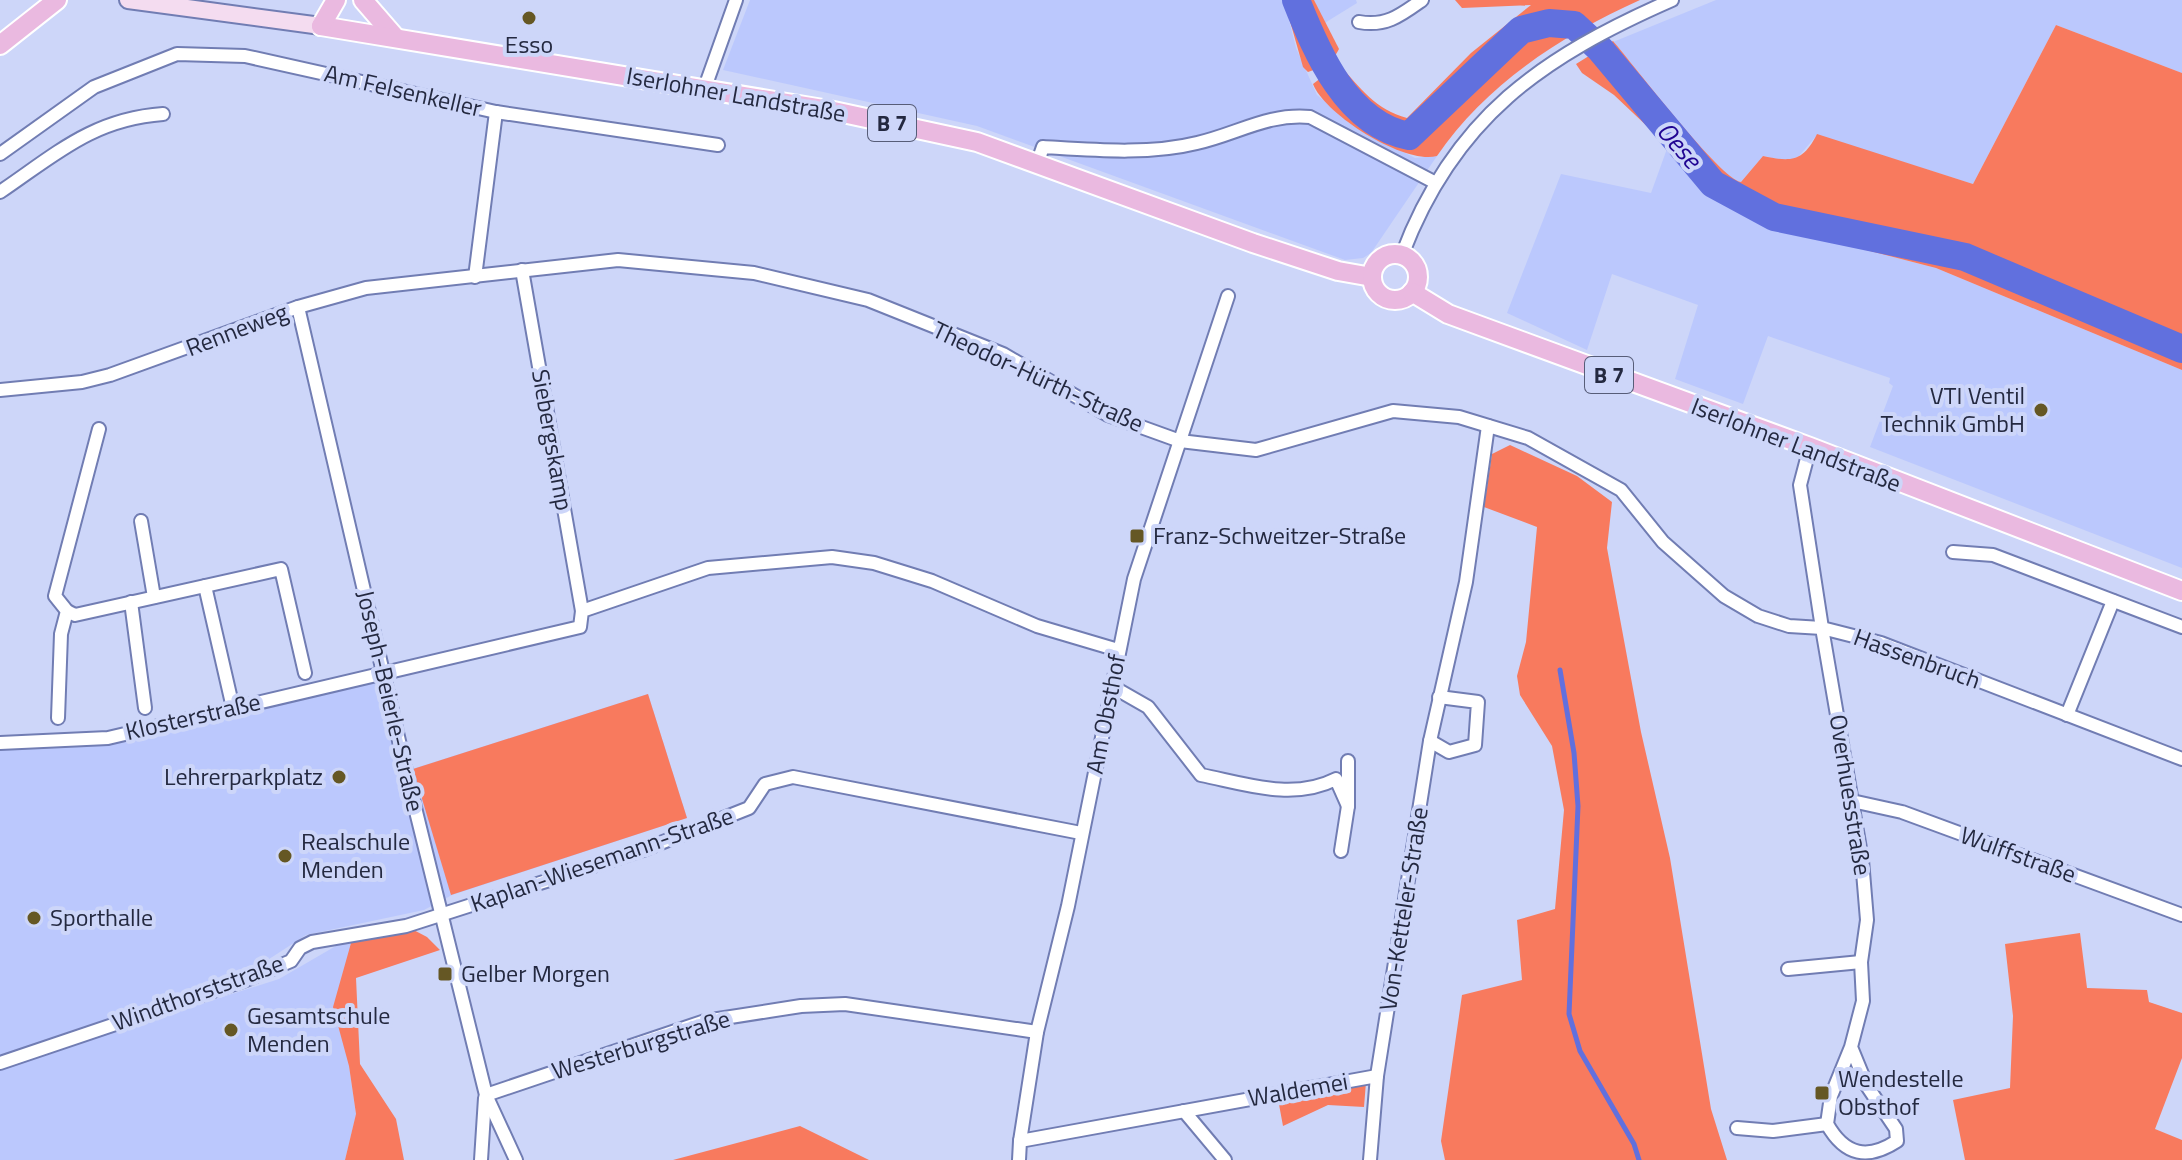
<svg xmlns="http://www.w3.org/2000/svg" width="2182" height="1160" viewBox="0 0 2182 1160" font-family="'Titillium Web',sans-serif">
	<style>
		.built { fill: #bbc8fd }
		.green { fill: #f87a5e }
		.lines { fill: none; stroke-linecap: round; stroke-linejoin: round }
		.stream { stroke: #6170de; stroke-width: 5 }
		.river { stroke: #6170de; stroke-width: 28 }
		.street-casing { stroke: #717db3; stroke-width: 16 }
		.secondary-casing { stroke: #717db3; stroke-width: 20 }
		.primary-casing { stroke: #fff; stroke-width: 22 }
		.street { stroke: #fff; stroke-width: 12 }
		.secondary { stroke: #f4dcf0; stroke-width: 16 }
		.primary { stroke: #eab9e0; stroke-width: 18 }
		.poi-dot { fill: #655724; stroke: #cdd6f9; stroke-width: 3 }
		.labels { text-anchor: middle; stroke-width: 8; stroke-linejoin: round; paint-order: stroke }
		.shield { fill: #cdd6f9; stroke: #575d78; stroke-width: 2 }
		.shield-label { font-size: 22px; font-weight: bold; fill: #242940 }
		.poi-label { font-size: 24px; fill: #242940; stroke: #cdd6f9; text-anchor: start }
		.street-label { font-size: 24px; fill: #242940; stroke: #cdd6f9 }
		.water-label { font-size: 26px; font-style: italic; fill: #210592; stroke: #cdd6f9 }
	</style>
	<rect width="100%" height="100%" fill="#cdd6f9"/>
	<g class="built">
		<polygon points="750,0 1284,0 1296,48 1317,95 1364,132 1415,158 1437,156 1371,253 1363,258 1345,260 977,126 723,70"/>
		<polygon points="1314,0 1356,0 1357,3 1323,24"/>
		<polygon points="1716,0 2182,0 2182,73 2056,25 1973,184 1817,135 1799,156 1788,161 1763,156 1741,182 1732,181 1712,162 1613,42"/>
		<polygon points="1668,146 1716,199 1744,215 1773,226 1936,268 2182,370 2182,568 1870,447 1893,386 1889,383 1890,378 1768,336 1743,404 1675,379 1698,305 1612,274 1587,350 1507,313 1561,174 1651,193"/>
		<polygon points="384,673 406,771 648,694 687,818 452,895 424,910 306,935 260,965 0,1059 0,750 107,743"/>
		<polygon points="353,936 349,1066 356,1115 345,1160 0,1160 0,1068 279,979"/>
	</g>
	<g class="green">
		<polygon points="1284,0 1287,0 1298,30 1319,68 1308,72 1303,67"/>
		<polygon points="1305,0 1314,0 1339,49 1335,56 1314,27"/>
		<path d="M 1455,0 L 1640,0 C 1562,35 1485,85 1437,156 C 1405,165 1325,115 1313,84 L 1339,64 C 1360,88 1376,110 1407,118 L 1471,53 L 1531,5 L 1462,8 Z"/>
		<path d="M 2056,25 L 2182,73 L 2182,370 L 1936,268 L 1773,226 L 1744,215 L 1716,199 L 1668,146 L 1614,95 L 1582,73 L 1576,64 L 1613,41 C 1633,64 1721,180 1741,182 L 1763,156 C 1791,162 1803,162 1817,134 L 1973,184 Z"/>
		<polygon points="1510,445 1577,476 1612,502 1607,548 1613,581 1641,732 1670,858 1711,1109 1727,1160 1445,1160 1441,1141 1462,995 1522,980 1517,920 1555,909 1564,810 1552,746 1520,695 1517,676 1526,642 1537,527 1484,507 1492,454"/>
		<polygon points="648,694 687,818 451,895 413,769"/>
		<polygon points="406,926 427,937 440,950 356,978 360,1064 396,1119 404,1160 345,1160 356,1114 349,1066 333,1007 353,936"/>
		<polygon points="2080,933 2087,988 2147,990 2149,1002 2182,1013 2182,1058 2155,1129 2182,1140 2182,1160 1965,1160 1953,1100 2010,1088 2013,1016 2005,944"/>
		<polygon points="1366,1082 1364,1107 1328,1105 1283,1126 1278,1099"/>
		<polygon points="800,1126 869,1160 673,1160"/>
	</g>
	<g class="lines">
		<polyline class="stream" points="1560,670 1574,753 1578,806 1569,1014 1580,1051 1634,1144 1639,1160"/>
		<path class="river" d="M 1296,0 C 1317,53 1347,124 1409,136 L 1521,30 L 1549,23 L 1574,25 L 1600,49 L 1713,184 L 1774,217 L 1965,257 L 2182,349"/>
		<g class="street-casing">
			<g id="street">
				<path d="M 1359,22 C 1386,27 1401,15 1422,0"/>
				<polyline points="704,90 736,0"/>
				<polyline points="0,154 94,87 177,54 245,56 496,112 718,145"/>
				<path d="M 1037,164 L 1043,147 C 1093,150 1149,155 1197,143 C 1237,134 1268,113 1310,117 L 1436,183"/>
				<path d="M 0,192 C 56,154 93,119 163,114"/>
				<path d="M 1402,255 C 1454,117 1542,57 1672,0"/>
				<polyline points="522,270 582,611"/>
				<polyline points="475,277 496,112"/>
				<polyline points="298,307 406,771 486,1095 516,1160"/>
				<path d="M 0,390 L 82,382 L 110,375 L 298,307 L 366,288 L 618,260 L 754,273 L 868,300 L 1003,354 L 1108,415 L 1180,441 L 1256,450 L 1393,411 L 1459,417 L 1528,438 L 1621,490 L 1663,542 L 1724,596 L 1758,616 L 1789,626 L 1822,628 L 1862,860 L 1867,920 L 1861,962 L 1863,1001 L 1851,1047 L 1831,1096 L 1827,1124 C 1845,1156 1868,1160 1897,1141 L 1896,1129 L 1867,1086 L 1851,1047"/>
				<polyline points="1810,447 1800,485 1822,628 1881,643 2182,759"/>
				<polyline points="141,521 154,597"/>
				<polyline points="1953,552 1993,555 2182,627"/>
				<polyline points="205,586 233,708"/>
				<polyline points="131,602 145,708"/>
				<polyline points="67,611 75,615 281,569 305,673"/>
				<path d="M 1113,687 L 1148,707 L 1201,775 C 1246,784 1293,801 1336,779 L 1348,806"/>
				<polyline points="2067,715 2113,601"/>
				<polyline points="58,718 61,634 67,611 55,596 99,429"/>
				<polyline points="1430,741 1449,752 1475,745 1478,702 1439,697"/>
				<polyline points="0,743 108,738 580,627 582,611 708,568 832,557 874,563 932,581 1037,626 1118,650"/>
				<polyline points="1852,801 1902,812 2182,915"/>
				<polyline points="1341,851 1348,806 1348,761"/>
				<polyline points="1788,969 1861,962"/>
				<polyline points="0,1063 246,980 291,961 300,948 312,942 406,926 643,850 749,808 765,784 793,777 1081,833"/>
				<polyline points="1377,1076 1430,741 1466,582 1488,426"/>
				<polyline points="486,1095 705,1021 801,1006 845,1004 1037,1032"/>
				<polyline points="1184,1111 1225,1160"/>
				<polyline points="1737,1128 1773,1131 1827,1124"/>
				<polyline points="1020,1141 1037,1032 1068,906 1134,579 1228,296"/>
				<polyline points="481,1160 485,1098"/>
				<polyline points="1019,1160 1020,1141 1377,1076 1370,1160"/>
			</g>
		</g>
		<g class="secondary-casing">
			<polyline id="secondary" points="128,0 321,26"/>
		</g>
		<g class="primary-casing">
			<g id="primary">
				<polyline points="363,0 395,37"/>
				<polyline points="321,26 829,110 977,142 1253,243 1338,271 1372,277"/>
				<polyline points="321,26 336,0"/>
				<polyline points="0,45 57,0"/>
				<circle cx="1395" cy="277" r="23"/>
				<polyline points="1412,292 1448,314 1810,447 2182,591"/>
			</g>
		</g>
		<use href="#street" class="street"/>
		<use href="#secondary" class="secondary"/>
		<use href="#primary" class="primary"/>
	</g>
	<g class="poi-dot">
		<circle cx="529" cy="18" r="8"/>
		<circle cx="2041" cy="410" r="8"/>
		<rect x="1129" y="528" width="16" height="16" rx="4"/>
		<circle cx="339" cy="777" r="8"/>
		<circle cx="285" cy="856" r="8"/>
		<circle cx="34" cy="918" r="8"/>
		<rect x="437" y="966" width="16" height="16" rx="4"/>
		<circle cx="231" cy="1030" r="8"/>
		<rect x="1814" y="1085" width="16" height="16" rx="4"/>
	</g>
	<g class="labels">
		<g class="shield">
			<rect x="868" y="105" width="48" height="36" rx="6"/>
			<rect x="1585" y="357" width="48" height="36" rx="6"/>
		</g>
		<g class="shield-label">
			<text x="892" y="131">B 7</text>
			<text x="1609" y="383">B 7</text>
		</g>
		<g class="poi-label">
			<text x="529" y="53" text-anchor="middle">Esso</text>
			<text x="2025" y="404" text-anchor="end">VTI Ventil<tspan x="2025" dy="28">Technik GmbH</tspan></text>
			<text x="1153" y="544">Franz-Schweitzer-Straße</text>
			<text x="323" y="785" text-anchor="end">Lehrerparkplatz</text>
			<text x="301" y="850">Realschule<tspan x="301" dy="28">Menden</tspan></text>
			<text x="50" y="926">Sporthalle</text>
			<text x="461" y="982">Gelber Morgen</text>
			<text x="247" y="1024">Gesamtschule<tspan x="247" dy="28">Menden</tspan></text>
			<text x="1838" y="1087">Wendestelle<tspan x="1838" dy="28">Obsthof</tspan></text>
		</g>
		<g class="street-label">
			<text transform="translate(403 91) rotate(13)" y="8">Am Felsenkeller</text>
			<text transform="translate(736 95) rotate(10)" y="8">Iserlohner Landstraße</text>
			<text transform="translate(237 330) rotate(-21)" y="8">Renneweg</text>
			<text transform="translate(1038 377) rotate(25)" y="8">Theodor-Hürth-Straße</text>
			<text transform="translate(552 440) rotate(80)" y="8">Siebergskamp</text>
			<text transform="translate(1796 445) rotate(21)" y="8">Iserlohner Landstraße</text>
			<text transform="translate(1917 659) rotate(20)" y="8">Hassenbruch</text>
			<text transform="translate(390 701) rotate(77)" y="8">Joseph-Beierle-Straße</text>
			<text transform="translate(1106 714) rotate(-79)" y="8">Am Obsthof</text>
			<text transform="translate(193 717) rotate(-13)" y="8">Klosterstraße</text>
			<text transform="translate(1850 795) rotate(81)" y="8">Overhuesstraße</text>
			<text transform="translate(2018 855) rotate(20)" y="8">Wulffstraße</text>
			<text transform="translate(602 860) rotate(-19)" y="8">Kaplan-Wiesemann-Straße</text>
			<text transform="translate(1404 909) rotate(-81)" y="8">Von-Ketteler-Straße</text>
			<text transform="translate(198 993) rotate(-20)" y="8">Windthorststraße</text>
			<text transform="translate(641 1045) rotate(-17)" y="8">Westerburgstraße</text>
			<text transform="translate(1298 1090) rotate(-10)" y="8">Waldemei</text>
		</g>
		<g class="water-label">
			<text transform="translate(1679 145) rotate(49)" y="9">Oese</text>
		</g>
	</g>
</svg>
